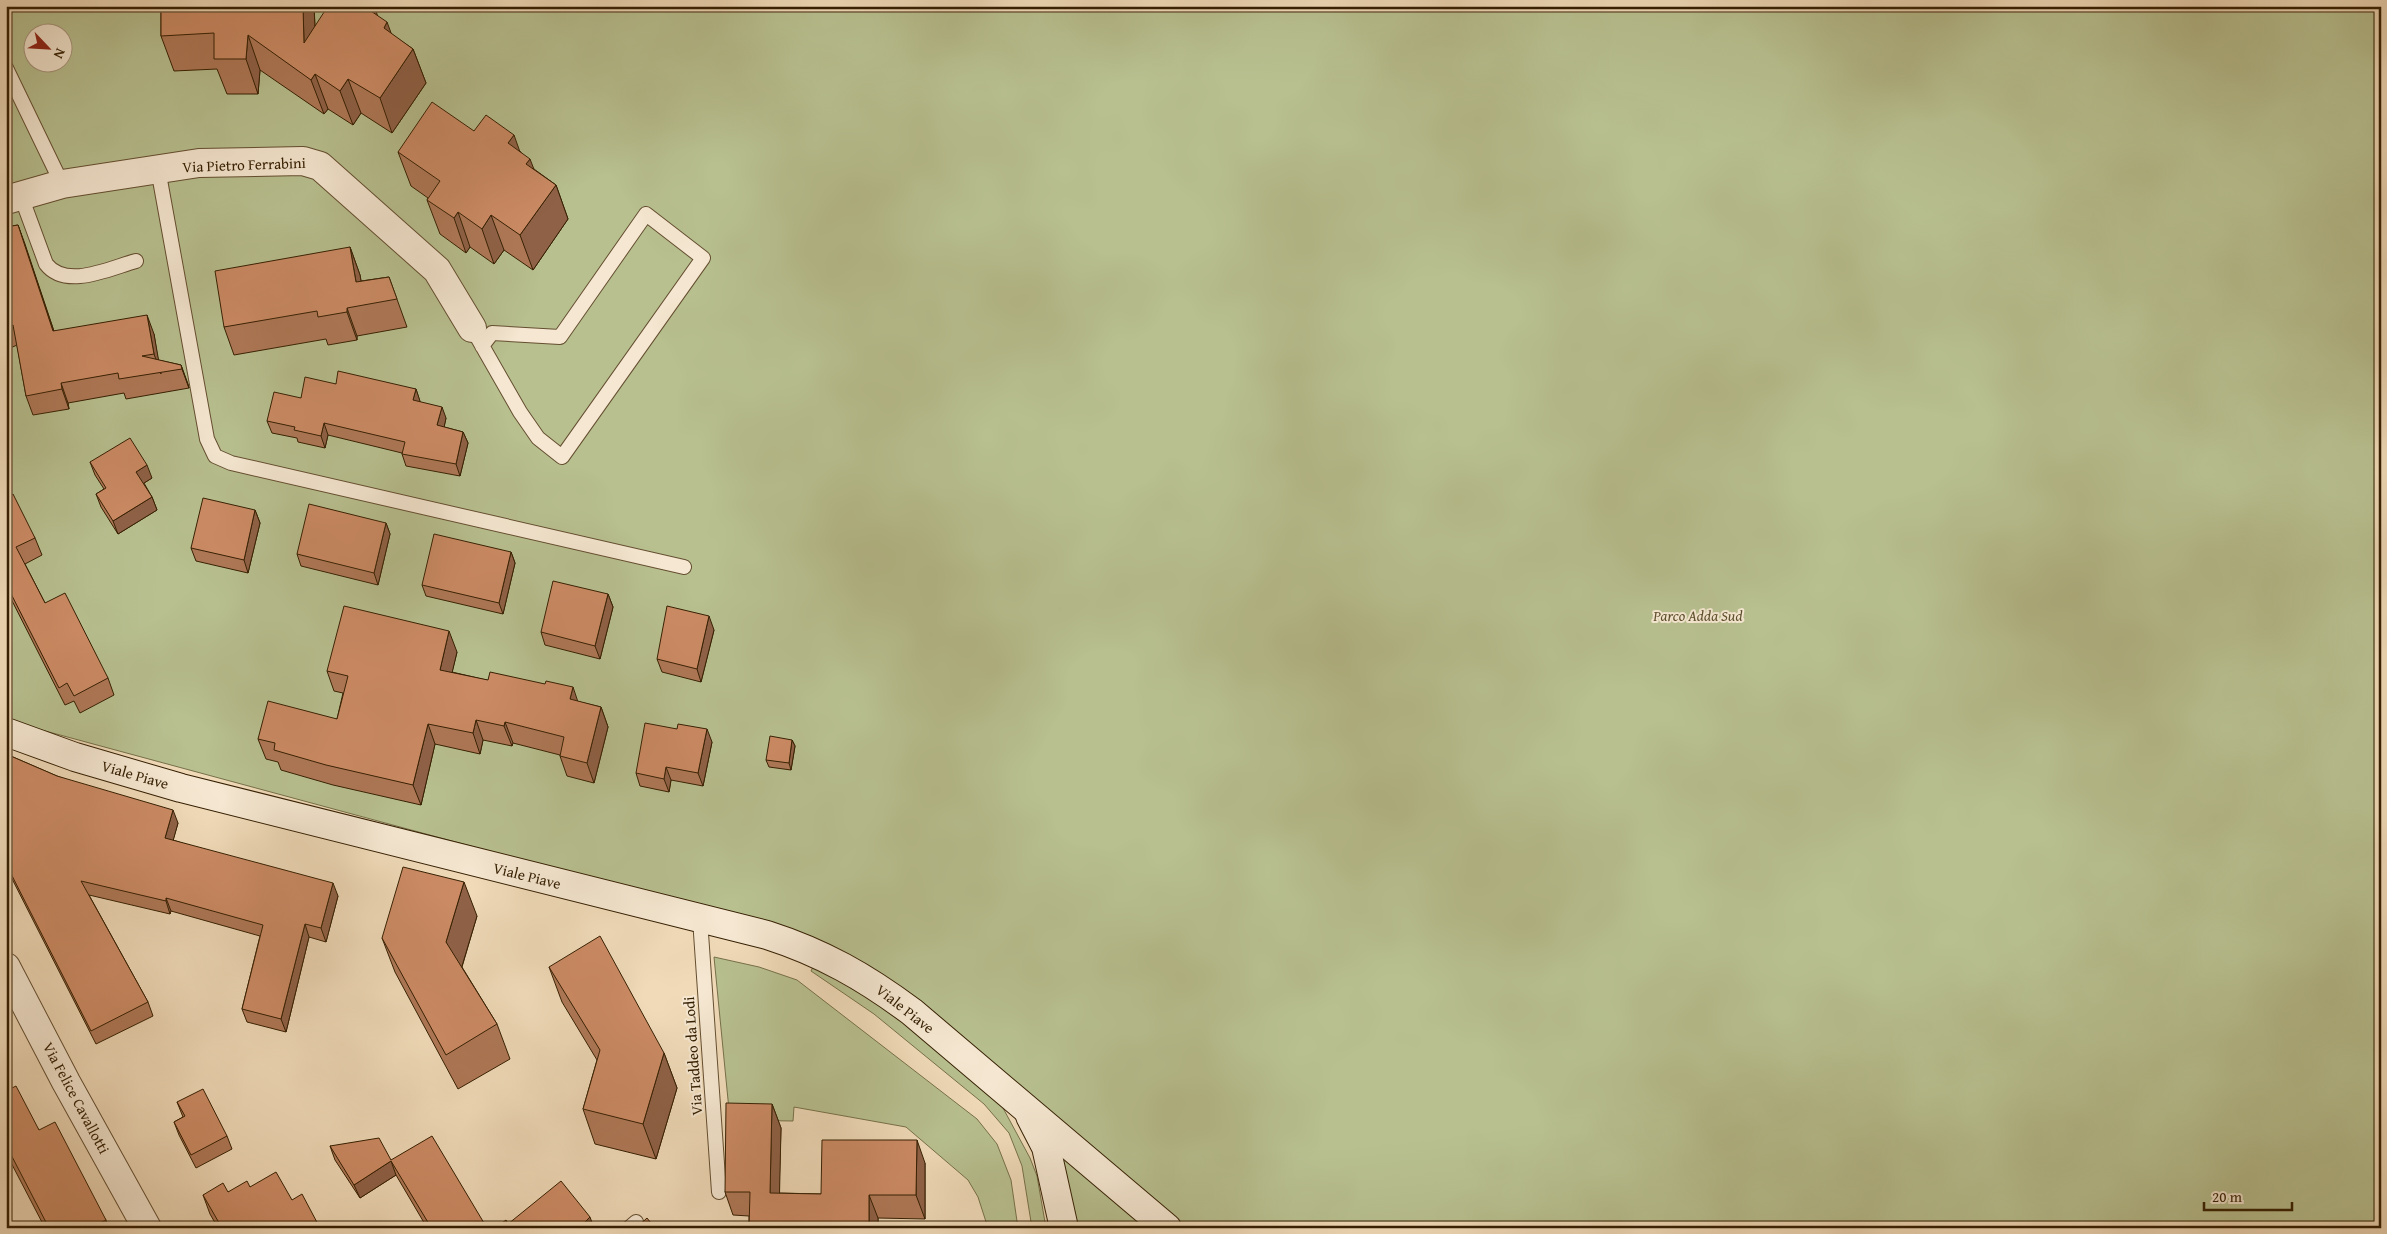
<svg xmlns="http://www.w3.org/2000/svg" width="2387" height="1234" viewBox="0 0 2387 1234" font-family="'Gentium Book Plus',serif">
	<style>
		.green { fill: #b8c090; stroke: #767049; fill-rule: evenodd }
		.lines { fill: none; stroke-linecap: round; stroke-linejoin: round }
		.lane-casing { stroke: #644e30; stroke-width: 16 }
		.street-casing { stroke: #644e30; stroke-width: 30 }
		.secondary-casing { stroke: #351f02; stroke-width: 30 }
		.lane { stroke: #f5e7d1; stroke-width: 14 }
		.street { stroke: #f5e7d1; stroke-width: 28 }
		.secondary { stroke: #f5e7d1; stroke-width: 28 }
		.wall { fill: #af7857; stroke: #351f02 }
		.shaded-wall { fill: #8f6147; stroke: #351f02 }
		.building { fill: #cc8b65; stroke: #351f02 }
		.labels { text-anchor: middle; stroke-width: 4; stroke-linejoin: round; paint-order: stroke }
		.street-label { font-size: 15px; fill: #351f02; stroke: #f5e7d1 }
		.park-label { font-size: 15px; font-style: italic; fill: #5c4f2d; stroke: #f5e7d1 }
	</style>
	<rect width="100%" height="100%" fill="#f0dab8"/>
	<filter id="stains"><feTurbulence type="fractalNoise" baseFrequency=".004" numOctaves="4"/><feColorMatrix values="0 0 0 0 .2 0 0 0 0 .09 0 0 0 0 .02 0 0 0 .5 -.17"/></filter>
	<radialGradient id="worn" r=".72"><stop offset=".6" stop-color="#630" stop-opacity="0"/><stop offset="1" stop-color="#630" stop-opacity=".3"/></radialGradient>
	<g class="green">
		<path d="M 6,6 L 2381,6 L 2381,1228 L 1183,1228 L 910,1000 L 792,933 L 12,722 L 6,718 ZM 32,32 L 62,32 L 62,62 L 32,62 Z"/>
		<polygon points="714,957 759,967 797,980 977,1119 997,1144 1011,1180 1018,1228 988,1228 978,1197 968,1180 906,1127 794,1107 793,1121 730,1120"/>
		<polygon points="813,967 868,996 909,1025 988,1092 1003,1108 1030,1158 1037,1176 1046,1228 1032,1228 1022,1166 1009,1133 984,1104 874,1014 811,971"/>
		<polygon points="1048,1140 1158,1228 1068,1228"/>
	</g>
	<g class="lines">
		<g class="lane-casing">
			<g id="lane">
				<polyline points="6,68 62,184"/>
				<polyline points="158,169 207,439 215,456 231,463 684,567"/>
				<path d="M 21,196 L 46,264 C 66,290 110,268 136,261"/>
				<polyline points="472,328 520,412 538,438 562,457 703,258 646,214 560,337 492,333 482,346"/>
				<polyline points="700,919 719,1192"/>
				<polyline points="629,1228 636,1222"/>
			</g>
		</g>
		<g class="street-casing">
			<g id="street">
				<polyline points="6,200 62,184 199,163 303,161 320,166 437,270 472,328"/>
				<polyline points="6,967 66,1082 147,1228"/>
			</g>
		</g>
		<g class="secondary-casing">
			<g id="secondary">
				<path d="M 6,732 L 75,757 L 181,788 L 767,935 C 823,953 865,977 912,1012 L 1167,1228"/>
				<polyline points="1030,1116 1046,1147 1064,1228"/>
			</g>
		</g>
		<use href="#lane" class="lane"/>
		<use href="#street" class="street"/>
		<use href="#secondary" class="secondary"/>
	</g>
	<g class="wall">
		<polygon points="161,6 314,6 315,26 377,16 391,34 413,49 426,83 392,133 361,113 353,125 328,109 324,114 260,70 258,94 227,94 217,69 174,71 161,36"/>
		<polygon points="474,131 520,151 534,169 556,185 568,219 533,270 504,250 494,264 470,247 466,253 440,234 427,200 428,198 411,186 398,152"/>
		<polygon points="6,143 10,155 6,157"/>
		<polygon points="18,225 54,331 154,334 158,360 181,365 189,388 126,399 124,393 68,403 69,409 33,415 26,396 17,345 6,350 6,227"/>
		<polygon points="350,247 360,275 361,281 389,277 407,327 357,336 357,340 328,345 326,339 234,355 224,327"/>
		<polygon points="336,384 416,389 420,402 446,418 444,427 463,432 468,443 460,476 406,466 402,454 402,453 328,435 325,448 298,442 297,438 272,433 267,421 301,398"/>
		<polygon points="90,462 152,478 144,483 152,497 157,510 118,534 101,507 96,494 104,489 95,475"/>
		<polygon points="6,498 35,538 42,555 25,564 45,603 108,678 114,695 80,713 74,701 65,705 6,589"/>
		<polygon points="255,510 260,523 248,573 196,561 191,548"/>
		<polygon points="386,523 390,534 378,585 301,566 297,554"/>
		<polygon points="511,552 515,563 503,614 426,596 422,585"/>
		<polygon points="608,594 613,607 600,659 545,645 541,632"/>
		<polygon points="714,630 701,682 662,672 657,659"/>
		<polygon points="457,652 452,672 601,707 608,727 594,783 567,776 560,756 560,755 513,743 512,746 483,740 480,754 435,744 421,805 333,785 281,770 278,762 266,759 258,739 337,719 343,693 334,691 327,671"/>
		<polygon points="792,740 795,746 791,770 769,767 766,760"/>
		<polygon points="712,742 703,786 671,780 669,792 640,786 636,773"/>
		<polygon points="6,754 57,776 178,823 173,840 338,896 326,942 309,937 286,1032 247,1022 242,1009 260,936 171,911 170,914 89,895 148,1002 153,1016 96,1044 6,867"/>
		<polygon points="477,916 462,967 497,1024 510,1059 458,1089 395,972 382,938"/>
		<polygon points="549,967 664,1053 677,1088 656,1159 595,1144 583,1109 597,1060 562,1002"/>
		<polygon points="6,1082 10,1089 39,1130 106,1220 108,1228 45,1228 6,1153"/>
		<polygon points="177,1102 227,1136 232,1149 196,1168 179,1135 174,1122 183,1117"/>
		<polygon points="772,1104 781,1128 779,1193 821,1194 925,1163 925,1219 878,1218 878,1228 749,1228 749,1216 733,1215 725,1192"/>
		<polygon points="330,1146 391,1160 487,1228 426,1226 396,1175 360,1198 335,1160"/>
		<polygon points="250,1187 292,1200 320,1228 218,1228 210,1214 203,1195 228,1192"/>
	</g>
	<g class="shaded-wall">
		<polygon points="303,6 314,6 317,75 304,43"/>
		<polygon points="366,6 374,6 384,33 365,7"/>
		<polygon points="387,22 400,57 384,28"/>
		<polygon points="248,35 260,70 258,94 246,59"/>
		<polygon points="413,49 426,83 392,133 380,98"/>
		<polygon points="315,74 328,109 324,114 311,80"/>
		<polygon points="348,79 361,113 353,125 340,91"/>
		<polygon points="514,135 526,169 508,143"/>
		<polygon points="530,159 543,193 526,164"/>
		<polygon points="556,185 568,219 533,270 520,235"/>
		<polygon points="458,212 470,247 466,253 454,218"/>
		<polygon points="491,215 504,250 494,264 482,229"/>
		<polygon points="18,225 25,244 60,350 53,331"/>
		<polygon points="350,247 360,275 365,305 356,282"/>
		<polygon points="347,308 357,336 357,340 347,312"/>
		<polygon points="147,315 154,334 161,374 154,354"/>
		<polygon points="181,365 188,384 189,388 182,369"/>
		<polygon points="61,383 68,403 69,409 62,389"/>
		<polygon points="416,389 420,401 418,412 413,400"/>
		<polygon points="442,407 446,418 442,437 437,425"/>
		<polygon points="324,423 328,435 325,448 321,436"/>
		<polygon points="463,432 468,443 460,476 456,464"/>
		<polygon points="147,465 152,478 141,485 136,472"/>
		<polygon points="152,497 157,510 118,534 113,521"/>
		<polygon points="255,510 260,523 248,573 244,560"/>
		<polygon points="386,523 390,534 378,585 374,573"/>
		<polygon points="511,552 515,563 503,614 499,603"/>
		<polygon points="608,594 613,607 600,659 595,646"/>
		<polygon points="709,616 714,630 701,682 697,669"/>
		<polygon points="449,631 457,652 448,690 440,670"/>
		<polygon points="573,687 580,708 570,699"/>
		<polygon points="601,707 608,727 594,783 587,763"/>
		<polygon points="476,720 483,740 480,754 473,733"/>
		<polygon points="505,722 513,743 512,746 504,726"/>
		<polygon points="428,724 435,744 421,805 413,785"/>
		<polygon points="707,729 712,742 703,786 698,773"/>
		<polygon points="792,740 795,746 791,770 789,763"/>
		<polygon points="666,767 671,780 669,792 664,779"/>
		<polygon points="173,810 178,823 170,852 165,838"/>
		<polygon points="464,882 477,916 459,976 446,942"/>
		<polygon points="333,883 338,896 326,942 321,928"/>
		<polygon points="166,898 171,911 170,914 166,901"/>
		<polygon points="305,924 309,937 286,1032 281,1019"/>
		<polygon points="664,1053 677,1088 656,1159 643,1124"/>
		<polygon points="772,1104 781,1128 779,1216 770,1193"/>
		<polygon points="917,1140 925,1163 925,1219 916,1195"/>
		<polygon points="391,1161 396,1175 360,1198 354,1185"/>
		<polygon points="869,1195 878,1218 878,1228 869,1228"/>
		<polygon points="590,1217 594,1228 579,1228"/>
	</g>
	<g class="building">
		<polygon points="161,6 303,6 304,43 328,6 366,6 365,7 387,22 384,28 413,49 380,98 348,79 340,91 315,74 311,80 248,35 246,59 214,59 214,33 161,36"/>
		<polygon points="432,102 474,131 486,115 514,135 508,143 530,159 526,164 556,185 520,235 491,215 482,229 458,212 454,218 427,200 440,181 398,152"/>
		<polygon points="18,225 53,331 147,315 154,354 142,356 181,365 182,369 119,379 118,373 61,383 62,389 26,396 13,325 6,327 6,227"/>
		<polygon points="350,247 356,282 389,277 397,299 347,308 347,312 318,317 317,311 224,327 215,271"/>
		<polygon points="338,371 416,389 413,400 442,407 437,425 463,432 456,464 402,454 405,442 324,423 321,436 294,430 295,427 267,421 274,392 301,398 305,377 336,384"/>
		<polygon points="130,438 147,465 136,472 152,497 113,521 96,494 106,488 90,462"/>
		<polygon points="13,494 35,538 16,547 45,603 65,593 108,678 74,696 67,683 59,688 6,584 6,498"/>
		<polygon points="203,498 255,510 244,560 191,548"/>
		<polygon points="309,504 386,523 374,573 297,554"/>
		<polygon points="434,534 511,552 499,603 422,585"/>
		<polygon points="553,581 608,594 595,646 541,632"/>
		<polygon points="344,606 449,631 440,670 488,680 490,672 545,684 546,681 573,687 570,699 601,707 587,763 560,756 564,737 505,722 504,726 476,720 473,733 428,724 413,785 326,765 274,750 275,743 258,739 268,701 337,719 348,676 327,671"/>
		<polygon points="667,606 709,616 697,669 657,659"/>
		<polygon points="645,723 677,729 678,724 707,729 698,773 666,767 664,779 636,773"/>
		<polygon points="770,736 792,740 789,763 766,760"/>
		<polygon points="6,754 57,776 173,810 165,838 333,883 321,928 305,924 281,1019 242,1009 263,925 166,898 166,901 81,881 148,1002 91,1031 6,864"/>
		<polygon points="403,867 464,882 446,942 497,1024 446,1055 382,938"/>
		<polygon points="600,936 664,1053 643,1124 583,1109 600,1050 549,967"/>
		<polygon points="6,1082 10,1089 16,1086 39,1130 55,1122 106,1220 90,1228 49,1228 6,1145"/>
		<polygon points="203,1089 227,1136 191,1155 174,1122 185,1116 177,1102"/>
		<polygon points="726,1103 772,1104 770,1193 821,1194 822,1140 917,1140 916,1195 869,1195 869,1228 749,1228 750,1192 725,1192"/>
		<polygon points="432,1136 487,1228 424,1228 429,1224 391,1161 354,1185 330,1146 379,1138 391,1160"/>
		<polygon points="276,1172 292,1200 302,1194 320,1228 222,1228 203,1195 223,1183 228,1192 247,1181 250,1187"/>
		<polygon points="561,1181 590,1217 579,1228 495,1228 506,1220 508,1224"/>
		<polygon points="647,1218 655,1228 636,1228"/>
	</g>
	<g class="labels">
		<g class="street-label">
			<text transform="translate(244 165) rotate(-2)" y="5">Via Pietro Ferrabini</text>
			<text transform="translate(135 775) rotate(16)" y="5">Viale Piave</text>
			<text transform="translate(527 876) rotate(14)" y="5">Viale Piave</text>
			<text transform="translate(905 1009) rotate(38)" y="5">Viale Piave</text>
			<text transform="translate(693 1056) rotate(-94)" y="5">Via Taddeo da Lodi</text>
			<text transform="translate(76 1098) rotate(62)" y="5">Via Felice Cavallotti</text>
		</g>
		<g class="park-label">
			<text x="1698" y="621">Parco Adda Sud</text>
		</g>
	</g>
	<rect width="2387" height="1234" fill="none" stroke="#f0dab8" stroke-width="25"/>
	<rect x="8" y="8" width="2372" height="1219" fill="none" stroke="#351f02" stroke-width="2.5"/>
	<rect x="12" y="12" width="2362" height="1209" fill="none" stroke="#351f02"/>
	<g transform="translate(48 48) rotate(115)"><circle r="24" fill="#f5e7d1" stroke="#a8977e"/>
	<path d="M0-4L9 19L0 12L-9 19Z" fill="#8f2418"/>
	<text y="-8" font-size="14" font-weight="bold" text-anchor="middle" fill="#351f02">N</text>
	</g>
	<path d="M2204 1202v8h88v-8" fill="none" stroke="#351f02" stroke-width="2.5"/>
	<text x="2212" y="1202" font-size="15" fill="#351f02" stroke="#f5e7d1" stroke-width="4" paint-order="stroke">20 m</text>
	<rect width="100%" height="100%" filter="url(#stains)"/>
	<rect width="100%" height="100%" fill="url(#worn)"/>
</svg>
